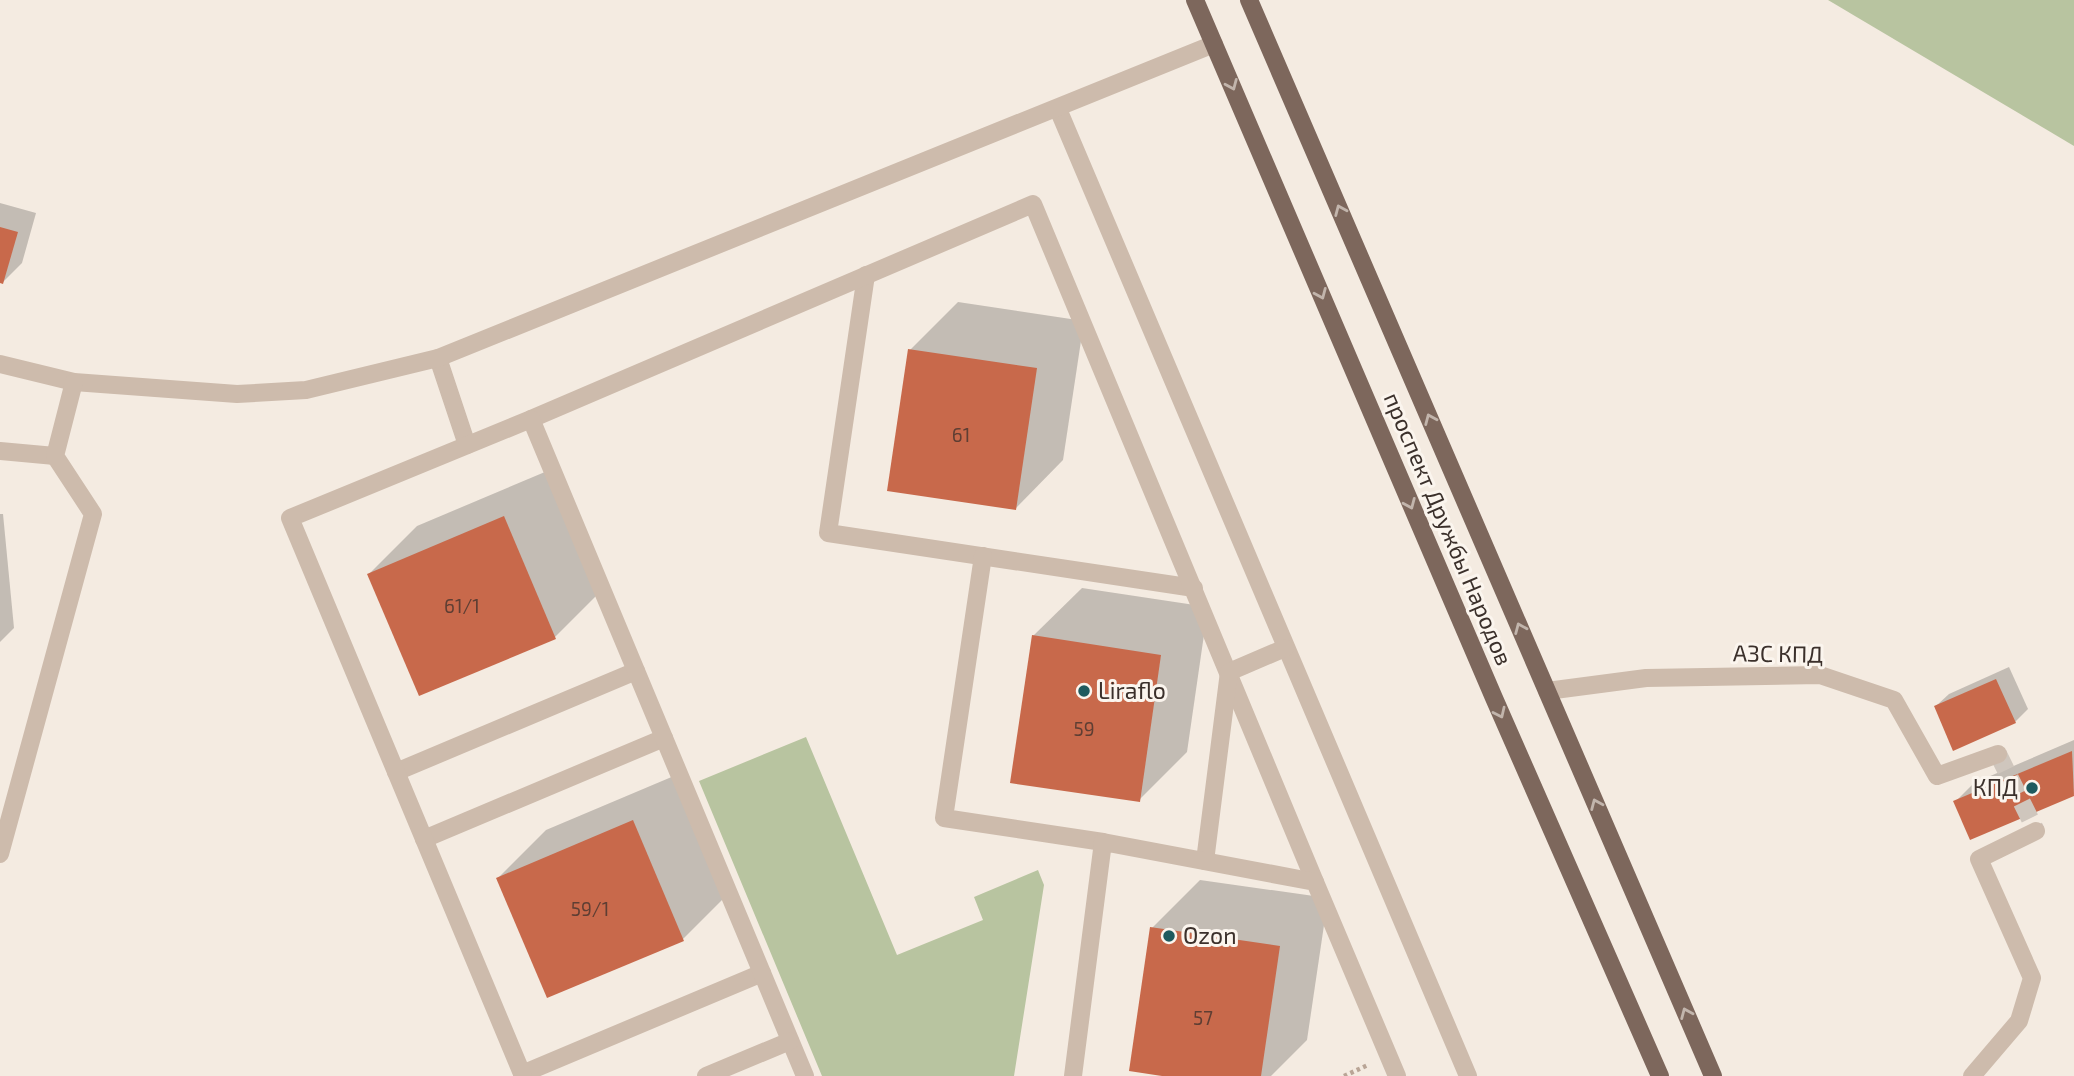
<svg xmlns="http://www.w3.org/2000/svg" width="2074" height="1076" viewBox="0 0 2074 1076" font-family="'Exo 2',sans-serif">
	<style>
		.green { fill: #b8c4a0 }
		.shadow { fill: #0003 }
		.building { fill: #c8694b }
		.lines { fill: none; stroke-linecap: round; stroke-linejoin: round }
		.minor-tunnel { stroke: #cfc6bd; stroke-width: 18; stroke-dasharray: 18 9; stroke-linecap: butt }
		.path { stroke: #b9a596; stroke-width: 4.5; stroke-dasharray: 3.5 3.5; stroke-linecap: butt }
		.minor { stroke: #cdbbac; stroke-width: 18 }
		.major { stroke: #7d675c; stroke-width: 18 }
		.oneway { stroke: #c2b5ac }
		.poi-dot { fill: #1f5a5e; stroke: #fbf5ee; stroke-width: 2.5 }
		.labels { text-anchor: middle; stroke-width: 6; stroke-linejoin: round; paint-order: stroke }
		.number-label { font-size: 19px; fill: #5e3e33 }
		.street-label { font-size: 23px; fill: #3b302b; stroke: #fbf5ee }
		.poi-label { font-size: 23px; fill: #3b302b; stroke: #fbf5ee; text-anchor: start }
	</style>
	<rect width="100%" height="100%" fill="#f4ebe1"/>
	<g class="green">
		<polygon points="1828,0 2074,0 2074,146"/>
		<polygon points="806,737 897,955 983,920 974,897 1038,870 1044,885 1014,1076 822,1076 699,781"/>
	</g>
	<g class="shadow">
		<polygon points="0,203 36,213 22,263 3,282 0,281"/>
		<polygon points="958,302 1084,321 1063,460 1015,509 910,350"/>
		<polygon points="552,469 603,589 555,637 369,574 417,526"/>
		<polygon points="0,514 3,514 14,628 0,642"/>
		<polygon points="1082,588 1208,607 1187,752 1139,800 1033,636"/>
		<polygon points="2009,667 2028,709 2015,722 1936,706 1949,694"/>
		<polygon points="2074,740 2074,794 1970,837 1955,802 1974,783"/>
		<polygon points="681,773 731,891 683,939 498,878 546,830"/>
		<polygon points="1200,880 1328,898 1307,1040 1271,1076 1174,1076 1152,928"/>
	</g>
	<g class="building">
		<polygon points="0,227 18,232 3,284 0,283"/>
		<polygon points="908,349 1037,368 1016,510 887,491"/>
		<polygon points="504,516 556,639 419,696 367,574"/>
		<polygon points="1032,635 1161,655 1140,802 1010,783"/>
		<polygon points="1996,679 2016,723 1953,751 1934,706"/>
		<polygon points="2072,751 2074,796 1970,840 1953,801"/>
		<polygon points="633,820 684,941 547,998 496,878"/>
		<polygon points="1150,927 1280,946 1261,1076 1162,1076 1129,1071"/>
	</g>
	<g class="lines">
		<polyline class="minor-tunnel" points="1998,754 2036,831"/>
		<polyline class="path" points="1344,1076 1368,1065"/>
		<g class="minor">
			<polyline points="1058,109 1468,1076"/>
			<polyline points="866,275 828,533 1194,588"/>
			<polyline points="438,358 467,445"/>
			<polyline points="0,364 74,382 237,394 306,390 438,358 1214,44"/>
			<polyline points="531,419 1033,204 1315,882"/>
			<polyline points="0,451 55,456"/>
			<polyline points="983,556 944,818 1103,842"/>
			<polyline points="1547,691 1646,678 1820,675 1894,700 1937,776 1998,754"/>
			<polyline points="396,772 636,671"/>
			<polyline points="424,839 664,738"/>
			<polyline points="0,854 93,514 55,456 74,382"/>
			<polyline points="1205,861 1229,672 1285,648"/>
			<polyline points="522,1074 762,973"/>
			<polyline points="523,1076 290,518 531,419 805,1076"/>
			<polyline points="706,1076 790,1041"/>
			<polyline points="1073,1076 1103,842 1315,882 1397,1076"/>
			<polyline points="1972,1076 2019,1021 2032,978 1979,859 2036,831"/>
		</g>
		<g class="major">
			<polyline points="1195,0 1494,698 1660,1076"/>
			<polyline points="1249,0 1713,1076"/>
		</g>
	</g>
	<defs><path id="oneway-chevron" d="M-2-3.5L2.5 0L-2 3.5" fill="none" stroke-width="1.6" stroke-linecap="round" stroke-linejoin="round" transform="scale(1.75)"/></defs>
	<g class="oneway">
		<use href="#oneway-chevron" transform="translate(1232 85) rotate(67)"/>
		<use href="#oneway-chevron" transform="translate(1340 210) rotate(-113)"/>
		<use href="#oneway-chevron" transform="translate(1321 294) rotate(67)"/>
		<use href="#oneway-chevron" transform="translate(1430 419) rotate(-113)"/>
		<use href="#oneway-chevron" transform="translate(1410 504) rotate(67)"/>
		<use href="#oneway-chevron" transform="translate(1520 628) rotate(-113)"/>
		<use href="#oneway-chevron" transform="translate(1500 713) rotate(65)"/>
		<use href="#oneway-chevron" transform="translate(1596 804) rotate(-113)"/>
		<use href="#oneway-chevron" transform="translate(1686 1013) rotate(-113)"/>
	</g>
	<g class="poi-dot">
		<circle cx="1084" cy="691" r="7"/>
		<circle cx="2032" cy="788" r="7"/>
		<circle cx="1169" cy="936" r="7"/>
	</g>
	<g class="labels">
		<g class="number-label">
			<text x="961" y="442">61</text>
			<text x="462" y="613">61/1</text>
			<text x="1084" y="736">59</text>
			<text x="590" y="916">59/1</text>
			<text x="1203" y="1025">57</text>
		</g>
		<g class="street-label">
			<text transform="translate(1448 529) rotate(67)" y="8">проспект Дружбы Народов</text>
			<text transform="translate(1778 654) rotate(1)" y="8">АЗС КПД</text>
		</g>
		<g class="poi-label">
			<text x="1098" y="699">Liraflo</text>
			<text x="2018" y="796" text-anchor="end">КПД</text>
			<text x="1183" y="944">Ozon</text>
		</g>
	</g>
</svg>
